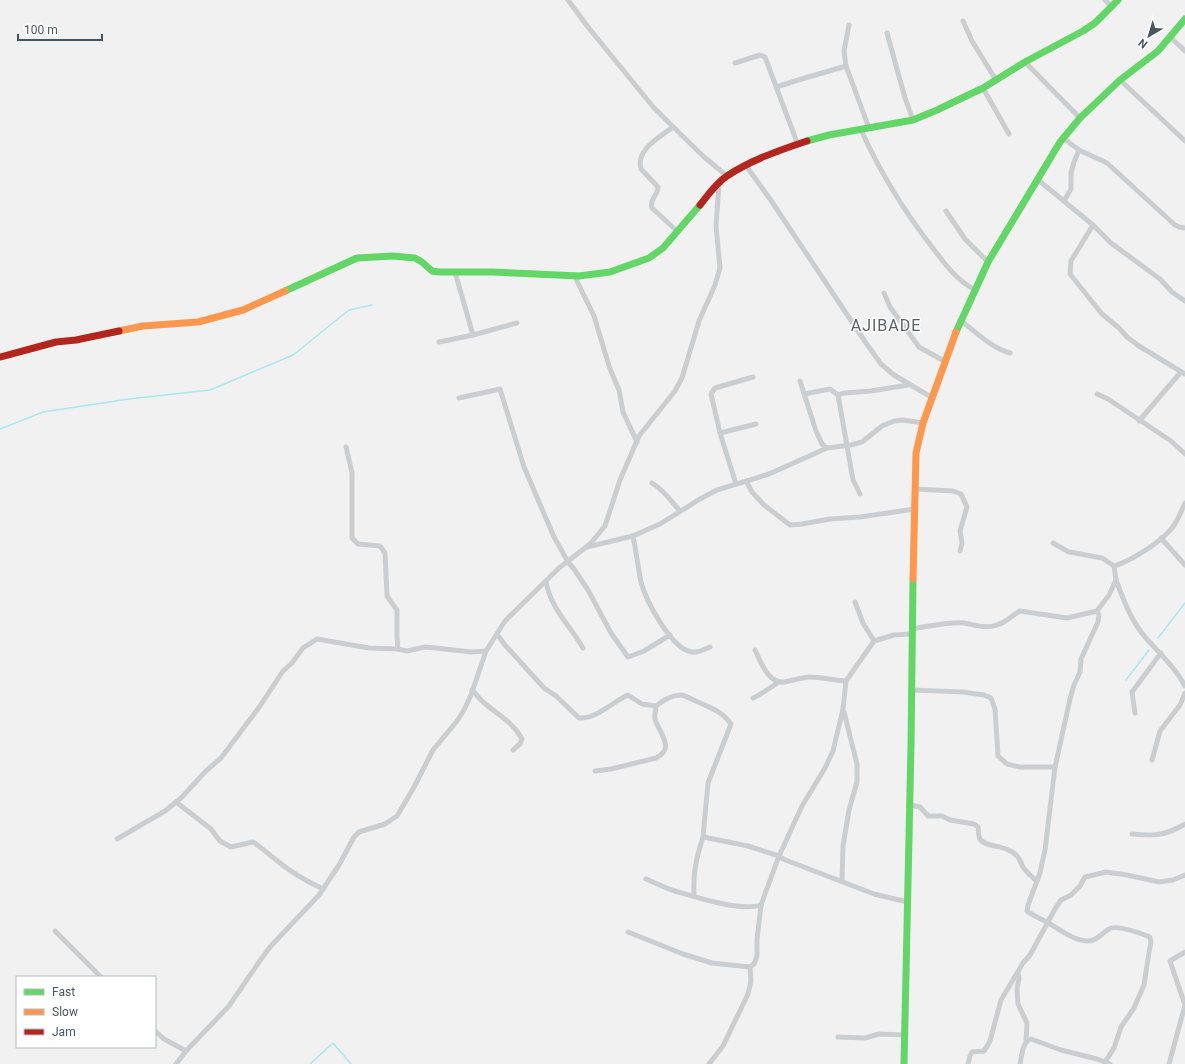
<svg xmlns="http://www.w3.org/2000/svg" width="1185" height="1064" viewBox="0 0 1185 1064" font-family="Roboto,sans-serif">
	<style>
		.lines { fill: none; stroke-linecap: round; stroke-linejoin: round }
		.stream { stroke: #a8e8f0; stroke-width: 1.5 }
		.street { stroke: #cbced0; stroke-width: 5 }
		.fast { stroke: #63d668; stroke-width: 7 }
		.slow { stroke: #ff974d; stroke-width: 7 }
		.jam { stroke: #b3261e; stroke-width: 7 }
		.labels { text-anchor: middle; stroke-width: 3; stroke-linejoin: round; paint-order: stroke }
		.quarter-label { font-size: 16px; letter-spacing: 1px; fill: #5c6166; stroke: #fff }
	</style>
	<rect width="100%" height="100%" fill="#f2f1f1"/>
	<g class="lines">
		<g class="stream">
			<polyline points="0,429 43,412 129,399 210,390 293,355 349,310 372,305"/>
			<polyline points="1158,638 1185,603"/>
			<polyline points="1126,680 1149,650"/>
			<polyline points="310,1064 333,1043 351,1064"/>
		</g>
		<g class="street">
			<polyline points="568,0 588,27 654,108 704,157 727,176"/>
			<polyline points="1105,0 1112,7"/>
			<polyline points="963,21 972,41 996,80"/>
			<polyline points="887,33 905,98 913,120"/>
			<polyline points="1170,37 1185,51"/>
			<polyline points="1025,62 1080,118"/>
			<polyline points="735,63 760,55 765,57 798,145"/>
			<polyline points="846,66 844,51 849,25"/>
			<polyline points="1120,80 1185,141"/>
			<polyline points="776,87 805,78 846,66 869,128"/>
			<polyline points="983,88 1009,134"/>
			<path d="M 673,127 C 660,137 635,150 641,169 L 658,187 C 658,195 649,200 652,208 L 678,232"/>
			<path d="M 861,130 C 880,172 904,211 932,247 C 946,265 955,279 975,290"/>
			<polyline points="1063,138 1079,150 1107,163 1175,225 1179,227 1185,228"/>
			<polyline points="747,167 770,199 866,343 881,364 894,375 931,397"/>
			<polyline points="1037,179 1093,225 1111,243 1160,279 1172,292 1185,301"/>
			<polyline points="1064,201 1071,189 1071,173 1074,162 1079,150"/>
			<polyline points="946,211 965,239 988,262"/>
			<polyline points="1093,225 1071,261 1070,274 1102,314 1119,328 1127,337 1139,346 1185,374"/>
			<polyline points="455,272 473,335 517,323"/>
			<polyline points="574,275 594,316 610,369 619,390 623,412 637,442"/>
			<polyline points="884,293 890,307 919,347 944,361"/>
			<path d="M 960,320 C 976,332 990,347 1010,353"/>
			<polyline points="439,342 473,335"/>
			<polyline points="800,381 816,431 822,444 827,448 851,445 862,442 882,426 894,421 903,420 923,423"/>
			<polyline points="804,394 830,389 838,395"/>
			<polyline points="1097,394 1108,399 1171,441 1185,454"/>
			<polyline points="459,398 500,389 524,467 554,537 568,562 574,569 588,590 611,633 628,657 644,651 670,635"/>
			<polyline points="1139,421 1181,372"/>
			<polyline points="720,433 756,424"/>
			<polyline points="346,447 352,473 352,538 358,544 380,546 385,553 387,596 397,610 397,637 398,649 407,651 425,647 436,648 471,652 486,651"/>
			<polyline points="746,481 752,492 764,505 790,525 802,524 830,519 860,517 915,509"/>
			<path d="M 652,483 C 666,492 669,499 680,511"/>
			<polyline points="736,484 720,433 711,394 715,388 753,377"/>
			<polyline points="916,489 953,491 961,494 967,507 960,531 962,543 960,551"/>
			<polyline points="860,494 853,480 838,395 844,393 871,391 908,385"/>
			<path d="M 633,536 C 636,551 638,567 641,582 C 646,601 672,650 692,652 C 698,653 704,650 710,647"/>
			<polyline points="1161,538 1185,565"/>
			<polyline points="587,547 633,536 660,524 700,499 717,490 769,474 827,448"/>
			<path d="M 1114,566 C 1131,561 1161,542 1172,528 C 1178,521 1181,511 1185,503"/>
			<path d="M 1116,580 C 1124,601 1131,621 1146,638 C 1160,654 1175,667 1185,686"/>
			<path d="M 546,581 C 549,606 571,627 583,648"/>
			<polyline points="855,602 863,623 874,641"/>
			<path d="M 1097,611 L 1099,615 L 1098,622 L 1081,659 L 1080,672 L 1074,685 L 1070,699 L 1055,767 L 1045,850 L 1040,873 L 1028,905 L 1027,911 C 1032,915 1038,917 1043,920 C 1057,927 1072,941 1088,941 C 1097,941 1102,933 1109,929 C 1117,924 1142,934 1150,937 L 1151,943 L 1149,952 L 1144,985 L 1134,1008 L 1121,1027 L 1114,1048 L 1105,1062"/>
			<path d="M 912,629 C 927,627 948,621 964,623 C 975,625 986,629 997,625 C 1006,623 1012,615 1020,611 L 1067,618 L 1097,611 L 1109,595 L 1116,580 L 1114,566 L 1102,558 L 1069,552 L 1053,543"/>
			<path d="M 497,634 L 505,645 L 544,688 L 556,696 L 579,718 C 597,719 612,702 628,695 L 642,704 L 656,706"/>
			<path d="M 755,650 C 761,662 768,684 785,682 C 793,680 801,678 809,677 C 821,677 834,680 846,681"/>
			<path d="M 472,690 C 476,694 479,698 483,702 C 497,714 513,722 522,739 L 520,744 L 513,750"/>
			<polyline points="911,690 963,692 984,695 991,698 995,709 998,756 1007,764 1020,767 1055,767"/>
			<path d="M 753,698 C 762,694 771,687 779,682"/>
			<polyline points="1135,713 1132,692 1161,653"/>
			<polyline points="1152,760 1160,731 1180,705 1185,693"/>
			<path d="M 595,771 L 611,769 L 656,758 C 676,748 659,733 655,719 C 654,716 656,710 656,706 C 664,700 671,695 681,695 C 687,696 693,700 698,702 C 711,708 723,712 731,724 L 708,783 L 703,837 L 748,846 L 779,856 L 802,806 L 825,768 L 833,751 L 843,709 L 846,681 L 874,641 L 894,635 L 912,634"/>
			<path d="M 176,802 L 211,829 L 220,841 L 231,847 L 253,842 C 261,847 267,853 275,859 C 289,871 306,881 323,889"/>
			<path d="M 910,805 L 920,807 L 928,816 L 942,816 L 950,820 L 974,824 L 978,827 C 979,831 978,836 980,839 C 985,848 1007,844 1017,856 C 1020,859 1021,863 1023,867 C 1026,872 1032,877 1037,881"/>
			<path d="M 1132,834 C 1155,836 1165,836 1185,824"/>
			<polyline points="117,839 165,811 181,798 206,771 221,758 260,706 283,671 292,663 303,648 317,639 369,648 398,649"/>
			<path d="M 646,879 C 656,883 665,888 675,891 C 695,897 742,912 761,905"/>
			<polyline points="842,881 843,846 849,810 857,782 857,764 844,712"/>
			<path d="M 694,896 C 693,873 696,859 703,837"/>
			<polyline points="55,931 101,977"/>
			<polyline points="628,932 683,954 712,963 750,967 754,964 757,956 757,939 761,905 779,856 783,859 874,894 908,902"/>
			<polyline points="1018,973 1019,978 1017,989 1018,1004 1027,1023 1026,1041"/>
			<polyline points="155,1031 164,1039 186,1051"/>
			<polyline points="838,1037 865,1038 879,1034 905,1035"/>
			<polyline points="176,1064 186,1051 229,1006 261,959 270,947 319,895 339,865 354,837 359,832 385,824 397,816 413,789 433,750 457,721 464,710 471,695 486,651 505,621 559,568 590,544 605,526 620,480 639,436 675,391 682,378 699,321 715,285 720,268 716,226 719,184"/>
			<polyline points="709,1064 723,1046 748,994 751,981 750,967"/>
			<polyline points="968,1064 970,1056 972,1052 984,1051 986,1048 990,1041 1001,1000 1023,963 1030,955 1055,909 1061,900 1071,895 1080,886 1085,877 1106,872 1127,875 1159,882 1173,880 1185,875"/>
			<path d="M 1020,1064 C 1022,1056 1022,1042 1031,1039 L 1061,1050 L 1097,1059 L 1110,1064"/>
			<polyline points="1169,1064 1185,1005 1170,961 1185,952"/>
		</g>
		<g class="fast">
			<polyline points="807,141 829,135 913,120 937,110 983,88 1025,62 1083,31 1095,23 1118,0"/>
			<polyline points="285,291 357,258 392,256 415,258 422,262 432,271 439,272 492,272 579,276 610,272 649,258 663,248 700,205"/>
			<polyline points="956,332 988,262 1060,142 1080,118 1120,80 1158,51 1185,19"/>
			<polyline points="904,1064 911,746 913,579"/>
		</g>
		<g class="slow">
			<polyline points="119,331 143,326 198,322 243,310 285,291"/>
			<polyline points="913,579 916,453 923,423 956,332"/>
		</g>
		<g class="jam">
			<path d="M 700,205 C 708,195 716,183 727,176 C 751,160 780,150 807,141"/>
			<polyline points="0,357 56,342 76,340 119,331"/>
		</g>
	</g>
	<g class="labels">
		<g class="quarter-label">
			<text x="886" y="331">AJIBADE</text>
		</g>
	</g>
	<rect x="16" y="976" width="140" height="72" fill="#ffffff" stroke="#b5bbbf"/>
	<rect x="24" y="989" width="20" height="6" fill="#63d668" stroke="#b5bbbf"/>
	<text x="52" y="996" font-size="12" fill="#47565f">Fast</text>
	<rect x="24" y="1009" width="20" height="6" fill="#ff974d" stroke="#b5bbbf"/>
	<text x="52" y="1016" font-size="12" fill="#47565f">Slow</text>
	<rect x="24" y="1029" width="20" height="6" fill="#b3261e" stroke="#b5bbbf"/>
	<text x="52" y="1036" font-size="12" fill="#47565f">Jam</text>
	<g transform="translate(1149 36) rotate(218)" stroke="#ffffff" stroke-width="3" paint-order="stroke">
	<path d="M0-3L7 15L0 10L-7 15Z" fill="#47565f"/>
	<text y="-6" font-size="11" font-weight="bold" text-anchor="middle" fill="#47565f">N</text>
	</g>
	<path d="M18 34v6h84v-6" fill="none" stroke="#47565f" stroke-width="2"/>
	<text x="24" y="34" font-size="12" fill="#47565f" stroke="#ffffff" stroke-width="3" paint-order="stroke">100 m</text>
</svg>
